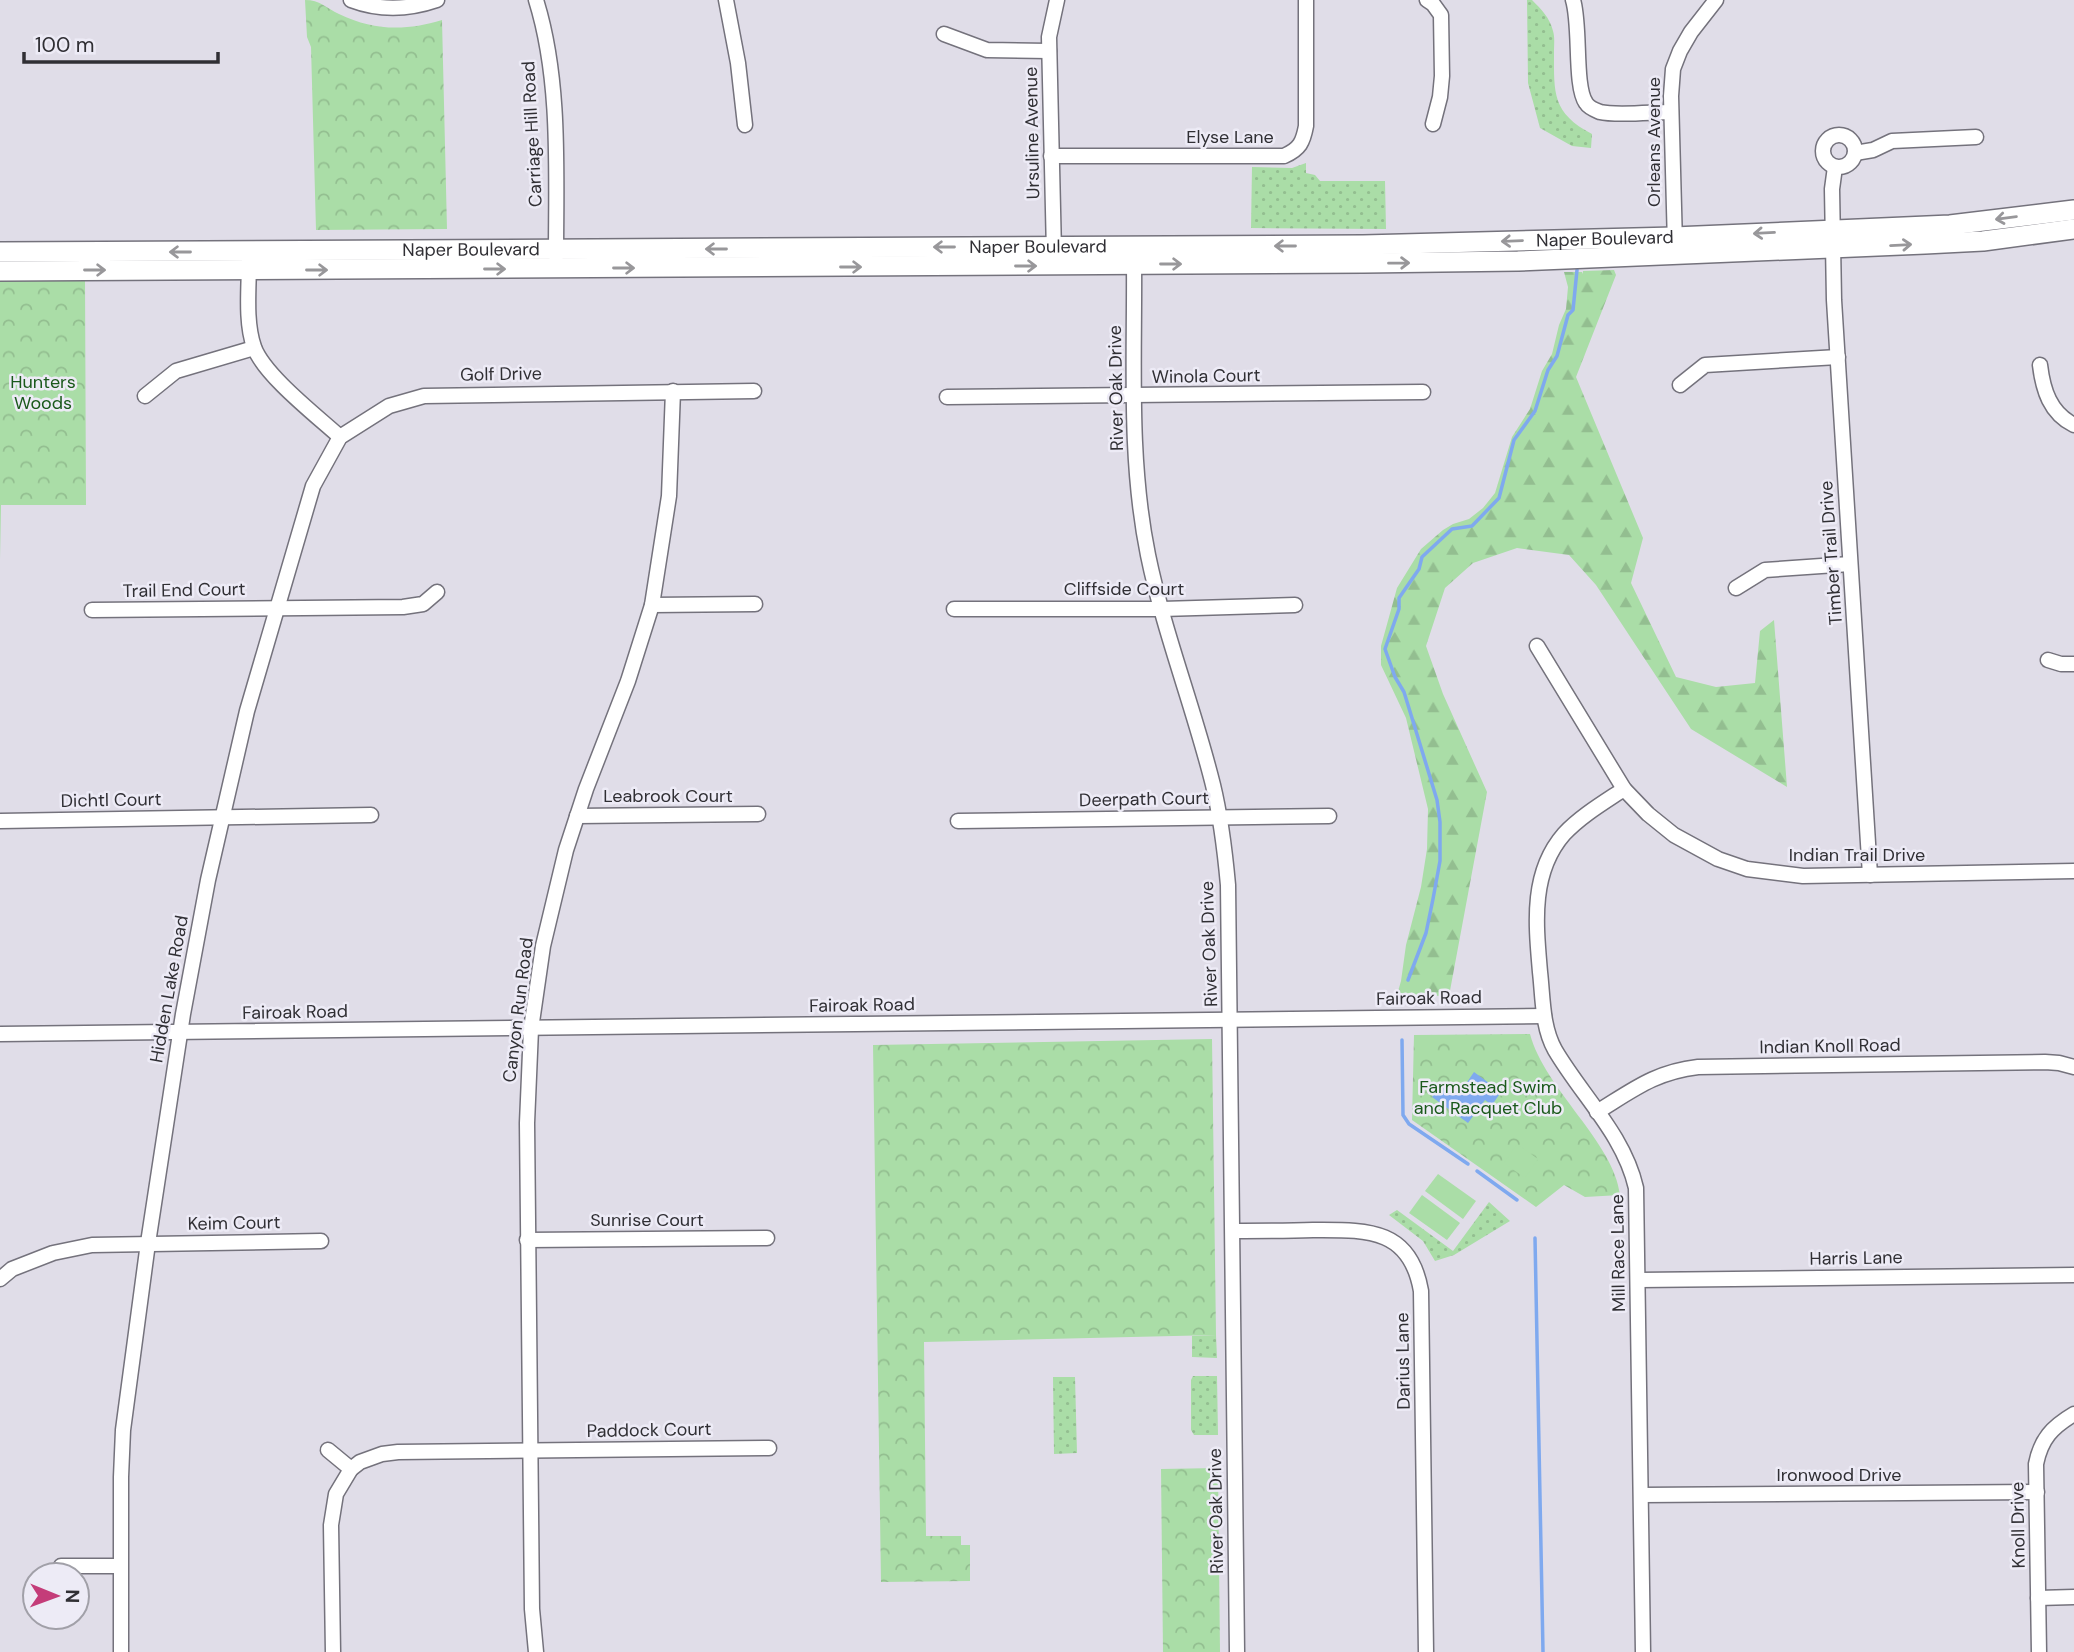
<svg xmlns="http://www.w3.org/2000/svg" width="2074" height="1652" viewBox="0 0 2074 1652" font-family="'DM Sans',sans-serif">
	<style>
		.grass { fill: url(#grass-dots) }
		.forest { fill: url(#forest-firs) }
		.park { fill: url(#park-crowns) }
		.garden { fill: #aadda7 }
		.water { fill: #7fa9ef }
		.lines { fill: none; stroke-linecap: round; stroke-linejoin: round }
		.stream { stroke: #7fa9ef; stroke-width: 3.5 }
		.street-casing { stroke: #74727c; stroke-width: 17 }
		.secondary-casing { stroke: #74727c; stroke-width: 22 }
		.street { stroke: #fff; stroke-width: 14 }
		.secondary { stroke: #fff; stroke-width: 19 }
		.oneway { stroke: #98979a }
		.labels { text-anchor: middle; stroke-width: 5; stroke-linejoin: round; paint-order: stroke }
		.street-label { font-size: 18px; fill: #302f34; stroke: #edebf6 }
		.park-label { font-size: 18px; fill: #1a591b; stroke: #edebf6 }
	</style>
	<defs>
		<pattern id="grass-dots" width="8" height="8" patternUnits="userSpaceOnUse" patternTransform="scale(1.75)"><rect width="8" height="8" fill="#aadda7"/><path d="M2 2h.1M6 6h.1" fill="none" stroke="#93be90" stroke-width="1.8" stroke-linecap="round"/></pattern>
		<pattern id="forest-firs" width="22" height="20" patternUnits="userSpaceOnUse" patternTransform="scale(1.75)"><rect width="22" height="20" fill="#aadda7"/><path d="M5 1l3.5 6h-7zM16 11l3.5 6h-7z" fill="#93be90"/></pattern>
		<pattern id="park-crowns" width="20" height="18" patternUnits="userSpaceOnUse" patternTransform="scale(1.75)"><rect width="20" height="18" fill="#aadda7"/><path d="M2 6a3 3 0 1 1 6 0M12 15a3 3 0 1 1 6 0" fill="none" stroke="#93be90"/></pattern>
	</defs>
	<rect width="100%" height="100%" fill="#e0dde8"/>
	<g class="grass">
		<path d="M 1527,0 L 1532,0 C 1541,9 1550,18 1553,31 C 1555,37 1554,46 1554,53 C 1554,93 1552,113 1592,134 L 1591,148 L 1572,146 L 1540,128 L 1528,83 Z"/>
		<polygon points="1306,163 1306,173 1315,175 1320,181 1385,181 1386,229 1251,228 1252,167 1292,168"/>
		<polygon points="1489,1202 1510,1221 1454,1255 1435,1261 1423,1241 1389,1215 1397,1210 1453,1251"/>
		<polygon points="1216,1335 1217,1358 1192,1357 1192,1336"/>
		<polygon points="1193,1376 1217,1376 1218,1435 1194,1435 1191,1430 1191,1380"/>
		<polygon points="1053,1377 1075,1377 1077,1453 1054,1454"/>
	</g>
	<polygon class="forest" points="1614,270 1616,275 1576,377 1643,538 1631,583 1676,677 1716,687 1755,683 1760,631 1774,620 1787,787 1691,729 1596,585 1569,555 1517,548 1473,563 1445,588 1426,646 1443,694 1487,792 1449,996 1397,995 1401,981 1406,945 1421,887 1427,849 1428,809 1406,718 1381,665 1381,646 1397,588 1421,549 1443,530 1453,524 1469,519 1483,508 1495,493 1512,437 1530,409 1542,371 1552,354 1559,325 1566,309 1568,287 1564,272 1582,272 1583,274 1583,271"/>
	<g class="park">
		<path d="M 305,0 C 320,0 326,8 339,14 C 374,31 406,31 442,20 L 447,229 L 316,230 L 311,47 L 307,37 Z"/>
		<polygon points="0,279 85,279 86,505 1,505 0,560"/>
		<path d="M 1530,1034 C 1545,1090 1614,1142 1620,1195 L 1585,1197 L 1564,1185 L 1536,1207 L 1412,1120 L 1414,1035 Z"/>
		<polygon points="1212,1039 1216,1335 924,1342 926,1536 961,1536 961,1545 970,1545 970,1581 881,1582 873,1045"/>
		<polygon points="1218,1468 1220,1652 1163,1652 1161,1469"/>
	</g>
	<g class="garden">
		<polygon points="1517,1144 1538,1159 1525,1178 1504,1163"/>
		<polygon points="1438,1174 1476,1201 1463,1219 1425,1191"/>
		<polygon points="1422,1195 1460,1223 1447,1240 1409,1213"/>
	</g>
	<polygon class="water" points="1474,1072 1501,1092 1492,1105 1485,1100 1468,1123 1432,1097 1443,1082 1459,1094"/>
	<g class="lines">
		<g class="stream">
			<polyline points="1408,980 1426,933 1433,899 1440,861 1440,822 1437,800 1416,731 1404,692 1395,677 1385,649 1399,609 1399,598 1419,569 1422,557 1452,529 1472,526 1499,498 1514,440 1535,411 1548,370 1557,356 1568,315 1573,310 1577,270"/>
			<polyline points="1402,1040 1403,1115 1409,1124 1468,1164"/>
			<polyline points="1477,1171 1517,1200"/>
			<polyline points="1535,1238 1543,1652"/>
		</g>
		<g class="street-casing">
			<g id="street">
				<path d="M 351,0 C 380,11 408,10 437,0"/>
				<path d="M 536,0 C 561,80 556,173 556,256"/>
				<polyline points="726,0 738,63 745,125"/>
				<polyline points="1427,0 1433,4 1441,15 1442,76 1440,97 1433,124"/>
				<path d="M 1573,0 C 1581,26 1574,86 1586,103 C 1589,108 1595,110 1600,112 C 1616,116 1653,112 1671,112"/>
				<polyline points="944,34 987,50 1049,51"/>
				<circle cx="1839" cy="151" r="16"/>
				<polyline points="1855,153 1873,150 1892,141 1976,137"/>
				<path d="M 1051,156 L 1284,156 C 1300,149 1303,142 1306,126 L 1306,0"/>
				<polyline points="1835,167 1832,189 1834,300 1870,875"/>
				<polyline points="1675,245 1671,96 1673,69 1680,51 1691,32 1716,0"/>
				<polyline points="1054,253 1049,37 1057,0"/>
				<path d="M 1134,258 C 1135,356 1128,457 1148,555 C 1164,633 1194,708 1213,785 C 1221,818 1225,852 1228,885 L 1237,1652"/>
				<path d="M 249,261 C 249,288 245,321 254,347 C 264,375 317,416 340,437"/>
				<path d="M 2040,365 C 2043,390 2050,413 2074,425"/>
				<polyline points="1680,385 1705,365 1838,357"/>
				<polyline points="145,396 176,371 254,348"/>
				<polyline points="947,397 1423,392"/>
				<polyline points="1736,588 1765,570 1850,564"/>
				<polyline points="652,605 755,604"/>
				<polyline points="954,609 1162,609 1295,605"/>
				<polyline points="92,610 403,607 423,604 437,592"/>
				<polyline points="1537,646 1624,789 1648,814 1674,835 1718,859 1747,869 1803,876 2074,871"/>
				<polyline points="2048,660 2061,664 2074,664"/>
				<path d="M 1624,789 C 1603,803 1581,816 1564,834 C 1530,873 1536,925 1540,972 C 1543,998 1542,1027 1555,1050 C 1582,1096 1624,1135 1636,1188 L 1643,1652"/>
				<polyline points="577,816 758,814"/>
				<polyline points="0,821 371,815"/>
				<polyline points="958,821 1329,816"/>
				<polyline points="0,1034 1544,1016"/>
				<path d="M 1597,1112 C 1633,1090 1655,1072 1698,1067 L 2045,1062 L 2059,1063 L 2074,1067"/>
				<path d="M 1233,1231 C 1260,1231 1287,1231 1313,1230 C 1365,1230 1410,1227 1421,1291 L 1426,1652"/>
				<polyline points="527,1240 767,1238"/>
				<polyline points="0,1279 12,1269 53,1253 92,1245 321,1241"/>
				<polyline points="1639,1280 2074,1275"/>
				<polyline points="328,1450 351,1469"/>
				<polyline points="1642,1495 2037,1492"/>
				<polyline points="61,1566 120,1566"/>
				<polyline points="2038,1598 2074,1597"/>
				<polyline points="121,1652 121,1477 123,1430 148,1243 183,1014 208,880 247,711 313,486 340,437 389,406 424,396 754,391"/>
				<polyline points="333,1652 331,1525 336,1494 351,1469 360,1462 382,1454 398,1452 769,1448"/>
				<polyline points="536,1652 532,1609 527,1123 531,1029 543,946 566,850 586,789 628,681 652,605 669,496 673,391"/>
				<path d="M 2039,1652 L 2036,1464 C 2041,1439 2052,1427 2074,1414"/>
			</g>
		</g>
		<g class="secondary-casing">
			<g id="secondary">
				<path id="s1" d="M 0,252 L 1363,245 L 1674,237 L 1950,225 L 2074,210"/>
				<polyline points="0,271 1364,263 1518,261 1925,244 1983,241 2074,229"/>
			</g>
		</g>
		<use href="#street" class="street"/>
		<use href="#secondary" class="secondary"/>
	</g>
	<defs><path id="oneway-shaft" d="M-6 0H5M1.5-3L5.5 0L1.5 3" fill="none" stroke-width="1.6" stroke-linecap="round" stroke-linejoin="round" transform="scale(1.75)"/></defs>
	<g class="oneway">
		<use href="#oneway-shaft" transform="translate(2006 218) rotate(173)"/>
		<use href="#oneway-shaft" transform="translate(1764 233) rotate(177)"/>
		<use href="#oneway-shaft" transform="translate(1512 241) rotate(178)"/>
		<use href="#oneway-shaft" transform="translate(1901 245) rotate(-3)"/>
		<use href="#oneway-shaft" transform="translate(1285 246) rotate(180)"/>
		<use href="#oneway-shaft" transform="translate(944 247) rotate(180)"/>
		<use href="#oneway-shaft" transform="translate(716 249) rotate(180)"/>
		<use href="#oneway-shaft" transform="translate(180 252) rotate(180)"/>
		<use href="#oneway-shaft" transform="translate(1399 263) rotate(-1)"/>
		<use href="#oneway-shaft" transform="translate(1171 264)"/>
		<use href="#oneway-shaft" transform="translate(1026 266)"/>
		<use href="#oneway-shaft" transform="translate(851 267)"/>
		<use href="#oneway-shaft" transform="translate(624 268)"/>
		<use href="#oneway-shaft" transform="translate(495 269)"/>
		<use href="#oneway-shaft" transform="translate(95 270)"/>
		<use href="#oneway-shaft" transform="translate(317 270)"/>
	</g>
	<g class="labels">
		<g class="street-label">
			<text transform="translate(1032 133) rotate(-91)" y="6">Ursuline Avenue</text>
			<text transform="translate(532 134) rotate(-93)" y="6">Carriage Hill Road</text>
			<text x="1230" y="143">Elyse Lane</text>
			<text transform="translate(1654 142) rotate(-90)" y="6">Orleans Avenue</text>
			<text dy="6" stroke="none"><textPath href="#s1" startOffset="1605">Naper Boulevard</textPath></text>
			<text dy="6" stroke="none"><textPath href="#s1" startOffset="1038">Naper Boulevard</textPath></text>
			<text dy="6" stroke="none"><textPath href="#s1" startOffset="471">Naper Boulevard</textPath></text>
			<text transform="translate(501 374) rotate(-1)" y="6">Golf Drive</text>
			<text transform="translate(1206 376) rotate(-1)" y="6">Winola Court</text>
			<text transform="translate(1116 388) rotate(-91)" y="6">River Oak Drive</text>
			<text transform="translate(1831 553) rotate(-94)" y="6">Timber Trail Drive</text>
			<text x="1124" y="595">Cliffside Court</text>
			<text transform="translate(184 590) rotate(-1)" y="6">Trail End Court</text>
			<text x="668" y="802">Leabrook Court</text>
			<text transform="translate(1144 799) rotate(-1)" y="6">Deerpath Court</text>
			<text transform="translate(111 800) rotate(-1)" y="6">Dichtl Court</text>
			<text x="1857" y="861">Indian Trail Drive</text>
			<text transform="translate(1209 944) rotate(-92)" y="6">River Oak Drive</text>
			<text transform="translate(169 989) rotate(-80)" y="6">Hidden Lake Road</text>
			<text transform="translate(1429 998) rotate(-1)" y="6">Fairoak Road</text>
			<text transform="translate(862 1005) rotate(-1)" y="6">Fairoak Road</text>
			<text transform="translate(518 1010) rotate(-83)" y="6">Canyon Run Road</text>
			<text transform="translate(295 1012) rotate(-1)" y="6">Fairoak Road</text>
			<text transform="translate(1830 1046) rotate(-1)" y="6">Indian Knoll Road</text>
			<text x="647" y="1226">Sunrise Court</text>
			<text transform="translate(234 1223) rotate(-1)" y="6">Keim Court</text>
			<text transform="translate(1618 1253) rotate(-91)" y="6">Mill Race Lane</text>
			<text transform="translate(1856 1258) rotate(-1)" y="6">Harris Lane</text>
			<text transform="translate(1403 1361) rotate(-91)" y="6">Darius Lane</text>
			<text transform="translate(649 1430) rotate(-1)" y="6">Paddock Court</text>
			<text x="1839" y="1481">Ironwood Drive</text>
			<text transform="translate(1216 1511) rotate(-91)" y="6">River Oak Drive</text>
			<text transform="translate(2018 1525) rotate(-91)" y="6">Knoll Drive</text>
		</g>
		<g class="park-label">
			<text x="43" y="388">Hunters<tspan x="43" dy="21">Woods</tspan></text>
			<text x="1488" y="1093">Farmstead Swim<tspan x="1488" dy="21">and Racquet Club</tspan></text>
		</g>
	</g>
	<g transform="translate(56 1596) rotate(91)"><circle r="33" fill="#edebf6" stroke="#a1a0a8" stroke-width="2"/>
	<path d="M0-5L12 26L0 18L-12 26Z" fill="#c43c79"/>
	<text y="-10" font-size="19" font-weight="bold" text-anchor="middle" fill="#302f34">N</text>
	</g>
	<path d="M24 52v10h194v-10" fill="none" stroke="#302f34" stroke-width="3.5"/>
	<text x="35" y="52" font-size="21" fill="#302f34" stroke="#edebf6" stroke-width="5" paint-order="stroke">100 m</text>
</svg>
